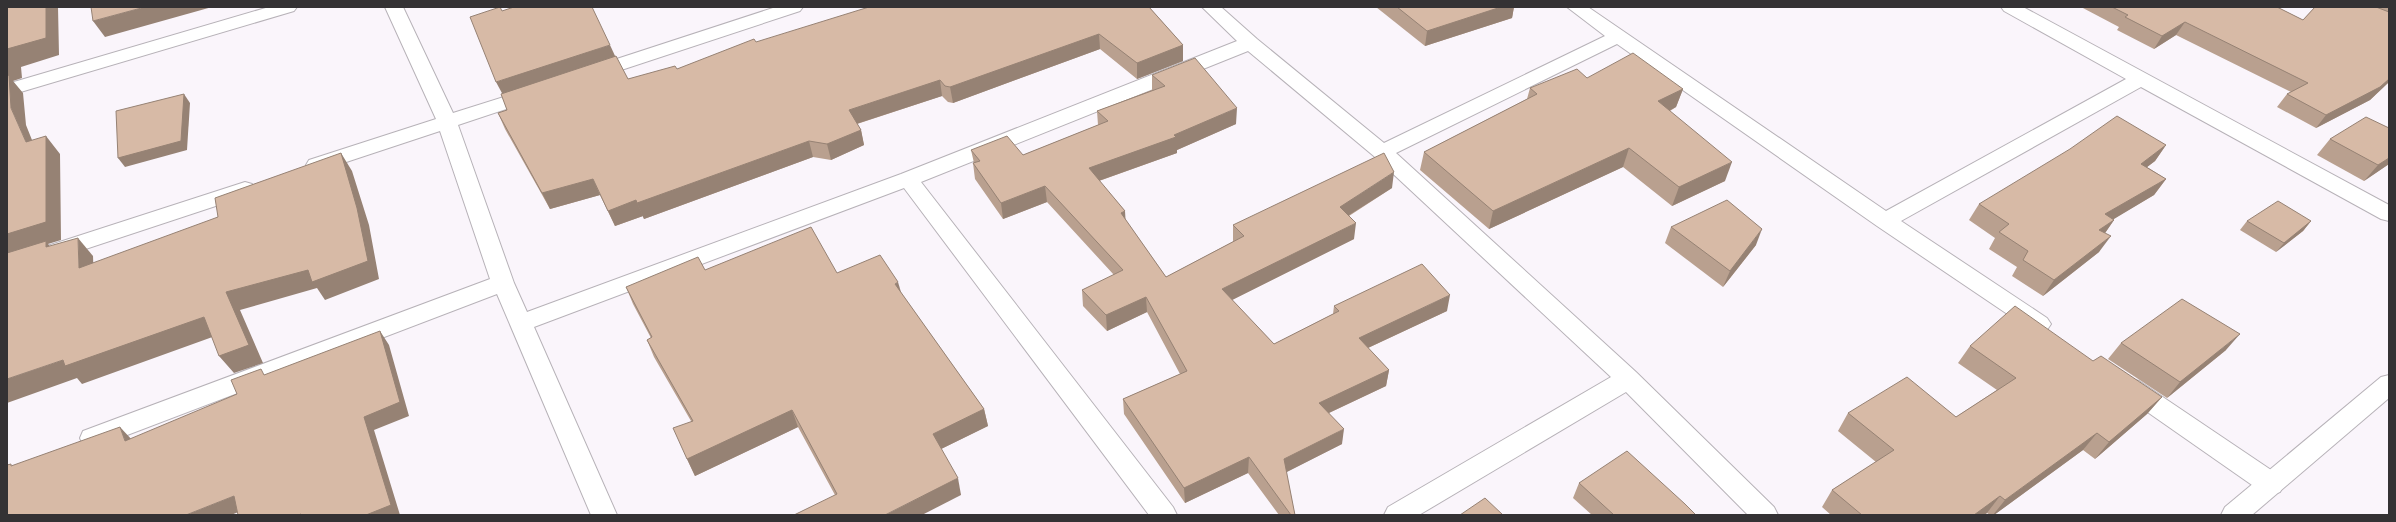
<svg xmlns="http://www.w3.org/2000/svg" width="2396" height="522" viewBox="0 0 2396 522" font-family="Poppins,sans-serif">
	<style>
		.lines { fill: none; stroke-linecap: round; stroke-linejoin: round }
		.street-casing { stroke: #b7b2b8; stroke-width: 2 }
		.secondary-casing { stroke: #b7b2b8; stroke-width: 2 }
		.street { fill: #fff; fill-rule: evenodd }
		.secondary { fill: #fff; fill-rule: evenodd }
		.wall { fill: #b9a08f }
		.shaded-wall { fill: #968274 }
		.building { fill: #d7baa6; stroke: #968274 }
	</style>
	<rect width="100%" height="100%" fill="#faf5fb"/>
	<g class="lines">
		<g class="street-casing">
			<g id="street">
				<polygon points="269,7 297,7 294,11 7,96 7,84"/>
				<polygon points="385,7 403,7 453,113 532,88 539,90 542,94 539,98 458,125 514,283 527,312 901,174 1237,41 1202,7 1221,7 1257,39 1384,143 1605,36 1567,7 1588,7 1886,211 2126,79 2004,11 2001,7 2023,7 2389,205 2389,221 2381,219 2141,87 1901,221 2047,318 2051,324 2047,330 2039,333 2031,330 1877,226 1617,44 1396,153 1636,372 1774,507 1778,515 1748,515 1626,392 1419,515 1384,515 1388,507 1611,377 1375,157 1248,51 921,182 1173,507 1177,515 1149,515 904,188 534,327 617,515 591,515 497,294 101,445 92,448 83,445 80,438 83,431 490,279 440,131 316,172 309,170 306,165 309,160 436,119"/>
				<polygon points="776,7 803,7 800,11 600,77 593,79 586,77 584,73 586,69"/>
				<polygon points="245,182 252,184 255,189 252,194 7,275 7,259"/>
				<polygon points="2131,379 2139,381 2280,476 2284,484 2280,492 2271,495 2262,492 2123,395 2119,388 2123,381"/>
			</g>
		</g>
		<g class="secondary-casing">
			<polygon id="secondary" points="2389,375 2389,398 2252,515 2221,515 2225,507 2381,377"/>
		</g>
		<use href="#street" class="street"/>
		<use href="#secondary" class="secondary"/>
	</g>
	<g class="wall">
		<polygon points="1149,7 1183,45 1183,61 1137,79 1100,49 953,103 948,102 942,96 857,124 861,130 864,145 831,160 813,157 644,219 643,216 615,226 600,195 550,209 505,129 498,113 507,110 502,94 502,11 615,57 628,79 677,69 756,42"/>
		<polygon points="1376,7 1514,7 1512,18 1425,46"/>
		<polygon points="2081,7 2277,7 2303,20 2315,7 2389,7 2389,82 2370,100 2316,128 2277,107 2287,94 2291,92 2176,35 2154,49 2117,30 2119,27"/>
		<polygon points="1152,75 1236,124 1177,150 1177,153 1099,181 1125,211 1125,219 1166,277 1234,241 1233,241 1233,225 1392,188 1349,216 1354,239 1232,300 1274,344 1333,314 1334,306 1447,311 1368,348 1389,370 1386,386 1329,413 1342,444 1286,472 1295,515 1279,515 1248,473 1185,503 1124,414 1123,399 1180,374 1147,312 1107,331 1083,306 1082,290 1114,275 1047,202 1003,219 975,179 973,163 974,163 971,150 1023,155 1098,125 1097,111 1152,90"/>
		<polygon points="1587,78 1683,89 1676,107 1670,111 1725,181 1672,206 1623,167 1489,229 1420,170 1424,152 1527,99 1530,88"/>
		<polygon points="2389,128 2389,164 2364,181 2317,155 2330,139"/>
		<polygon points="2166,145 2155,161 2147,167 2166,179 2154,195 2113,219 2114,220 2105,233 2099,252 2043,296 2012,276 2017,267 1989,249 1995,238 1969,220 1979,204"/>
		<polygon points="2247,221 2311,221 2303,231 2276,252 2240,230"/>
		<polygon points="1671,227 1756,245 1723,287 1665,243"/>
		<polygon points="705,270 837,273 901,293 984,409 988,426 941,449 961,495 835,495 798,427 695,476 687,459 691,421 654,357 647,340 651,338 633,304 626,287"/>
		<polygon points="2121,343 2226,350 2167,398 2108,359"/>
		<polygon points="1970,346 2093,361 2162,397 2147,414 2095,459 2083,450 1994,515 1990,515 1987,513 1984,515 1831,515 1822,507 1832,490 1876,462 1838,431 1848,413 1956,417 1997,390 1958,363"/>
		<polygon points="1579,483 1696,515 1592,515 1573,498"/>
	</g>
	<g class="shaded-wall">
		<polygon points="46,7 58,7 59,55 21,67 22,78 13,81 23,93 26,125 40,160 26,142 11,108 7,83 7,49"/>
		<polygon points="145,7 212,7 105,37 93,21"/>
		<polygon points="1501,7 1514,7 1512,18 1425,46 1427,31"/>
		<polygon points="2185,22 2176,35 2154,49 2162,36"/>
		<polygon points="1099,34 1100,49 953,103 950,87"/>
		<polygon points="610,45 616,58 503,95 496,82"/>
		<polygon points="1183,45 1183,61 1137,79 1137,63"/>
		<polygon points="2389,79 2389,82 2370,100 2316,128 2326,115"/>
		<polygon points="940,80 942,96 853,125 849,110"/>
		<polygon points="1683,89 1676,107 1652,120 1658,101"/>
		<polygon points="184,94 190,103 187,150 125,167 118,158"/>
		<polygon points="1237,108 1236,124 1177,150 1177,153 1090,184 1089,168 1174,135"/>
		<polygon points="861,130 864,145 831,160 827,144"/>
		<polygon points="46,136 60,154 61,240 48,244 61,259 7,257 7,234"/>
		<polygon points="809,141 813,157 644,219 637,203"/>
		<polygon points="2166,145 2155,161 2130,180 2141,164"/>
		<polygon points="1629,148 1623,167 1489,229 1493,211"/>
		<polygon points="341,153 352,171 369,225 379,279 325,300 317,288 240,310 263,363 234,373 219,356 226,292"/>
		<polygon points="2389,158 2389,164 2364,181 2378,165"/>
		<polygon points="1732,162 1725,181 1672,206 1679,187"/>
		<polygon points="1394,172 1392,188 1338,222 1340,207"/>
		<polygon points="593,179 600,195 550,209 542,193"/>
		<polygon points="2166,179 2154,195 2094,231 2105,214"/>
		<polygon points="1045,186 1047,202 1003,219 1001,203"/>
		<polygon points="636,200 643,216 615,226 608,211"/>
		<polygon points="1125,211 1126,227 1121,213"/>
		<polygon points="2114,220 2103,236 2099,230"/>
		<polygon points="2311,221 2303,231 2276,252 2284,243"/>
		<polygon points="1356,223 1354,239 1222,305 1222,289"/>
		<polygon points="1762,229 1756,245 1723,287 1730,271"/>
		<polygon points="2111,236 2099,252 2043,296 2054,280"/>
		<polygon points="78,238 93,256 94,286 79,268"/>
		<polygon points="898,282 903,299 895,284"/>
		<polygon points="1450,295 1447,311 1357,353 1359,338"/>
		<polygon points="1146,297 1147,312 1107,331 1106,315"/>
		<polygon points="204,317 218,335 82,384 77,378 7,403 7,379 63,360"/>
		<polygon points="380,331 389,345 409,416 374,430 400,515 366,515 364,417"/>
		<polygon points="2240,334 2226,350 2167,398 2180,382"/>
		<polygon points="1389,370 1386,386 1318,418 1319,403"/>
		<polygon points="2162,397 2147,414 2095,459 2109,442"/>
		<polygon points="984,409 988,426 937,451 933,434"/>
		<polygon points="792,410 798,427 695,476 687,459"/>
		<polygon points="120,427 133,441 125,441"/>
		<polygon points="1344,429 1342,444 1283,474 1284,459"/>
		<polygon points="2097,433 2083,450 1994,515 1993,515 2005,500"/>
		<polygon points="1249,457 1248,473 1185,503 1184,488"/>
		<polygon points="958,478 961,495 922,515 885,515"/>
		<polygon points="234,496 246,509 231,515 186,515"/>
		<polygon points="2000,496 1987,513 1984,515 1974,515"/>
	</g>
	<g class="building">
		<polygon points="7,7 46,7 46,38 7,49 8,61 7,61"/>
		<polygon points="91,7 145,7 93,21"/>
		<polygon points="500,7 502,11 514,7 592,7 610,45 496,82 470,17"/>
		<polygon points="869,7 1149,7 1183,45 1137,63 1099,34 950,87 945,86 940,80 849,110 861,130 827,144 809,141 637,203 636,200 608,211 593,179 542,193 498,113 507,110 501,94 616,56 628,79 675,66 677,69 754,39 756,42"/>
		<polygon points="1397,7 1501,7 1427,31"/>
		<polygon points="2112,7 2277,7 2303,20 2315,7 2376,7 2389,12 2389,79 2380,87 2326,115 2287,94 2308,83 2185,22 2162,36 2125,17 2128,15"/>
		<polygon points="1633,53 1683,89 1658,101 1732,162 1679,187 1629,148 1493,211 1424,152 1537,94 1530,88 1577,69 1587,78"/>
		<polygon points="1195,58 1237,108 1174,135 1176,137 1089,168 1125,211 1121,213 1166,277 1244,236 1233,225 1384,153 1394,172 1340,207 1356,223 1222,289 1274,344 1339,311 1334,306 1422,264 1450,295 1359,338 1389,370 1319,403 1344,429 1284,459 1295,515 1291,515 1249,457 1184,488 1123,399 1187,371 1146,297 1106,315 1082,290 1123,270 1045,186 1001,203 973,163 980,161 971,150 1007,136 1023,155 1108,121 1097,111 1165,86 1152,75"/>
		<polygon points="9,75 11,108 26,142 46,136 46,222 7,234 7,76"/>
		<polygon points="184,94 181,141 118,158 116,111"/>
		<polygon points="2117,116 2166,145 2141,164 2166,179 2105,214 2114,220 2099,230 2111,236 2054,280 2023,260 2028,251 1999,232 2009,224 1979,204 2070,149"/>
		<polygon points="2366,117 2389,128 2389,158 2378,165 2330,139"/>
		<polygon points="341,153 357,208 368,261 312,282 308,270 226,292 249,345 219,356 204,317 65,366 63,360 7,379 7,253 46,241 46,247 78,238 79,268 218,217 215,198"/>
		<polygon points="1727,200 1762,229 1730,271 1671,227"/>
		<polygon points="2278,201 2311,221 2284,243 2247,221"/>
		<polygon points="811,227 837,273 880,255 898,282 895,284 984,409 933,434 958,478 885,515 794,515 837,494 792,410 687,459 673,428 693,421 647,340 652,337 626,287 698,257 705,270"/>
		<polygon points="2182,299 2240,334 2180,382 2121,343"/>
		<polygon points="2015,306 2093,361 2101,356 2162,397 2109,442 2097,433 2005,500 2000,496 1974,515 1862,515 1832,490 1894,450 1848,413 1907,377 1956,417 2016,378 1970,346"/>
		<polygon points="380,331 400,402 364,417 391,505 366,515 301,515 301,514 298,515 238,515 234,496 186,515 7,515 7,465 11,464 11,466 120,427 125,441 237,394 231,380 261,369 264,375"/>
		<polygon points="1627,451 1685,504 1696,515 1614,515 1579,483"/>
		<polygon points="1485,498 1503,515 1460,515"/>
	</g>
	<rect width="2396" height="522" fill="none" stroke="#343234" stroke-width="16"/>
</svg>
